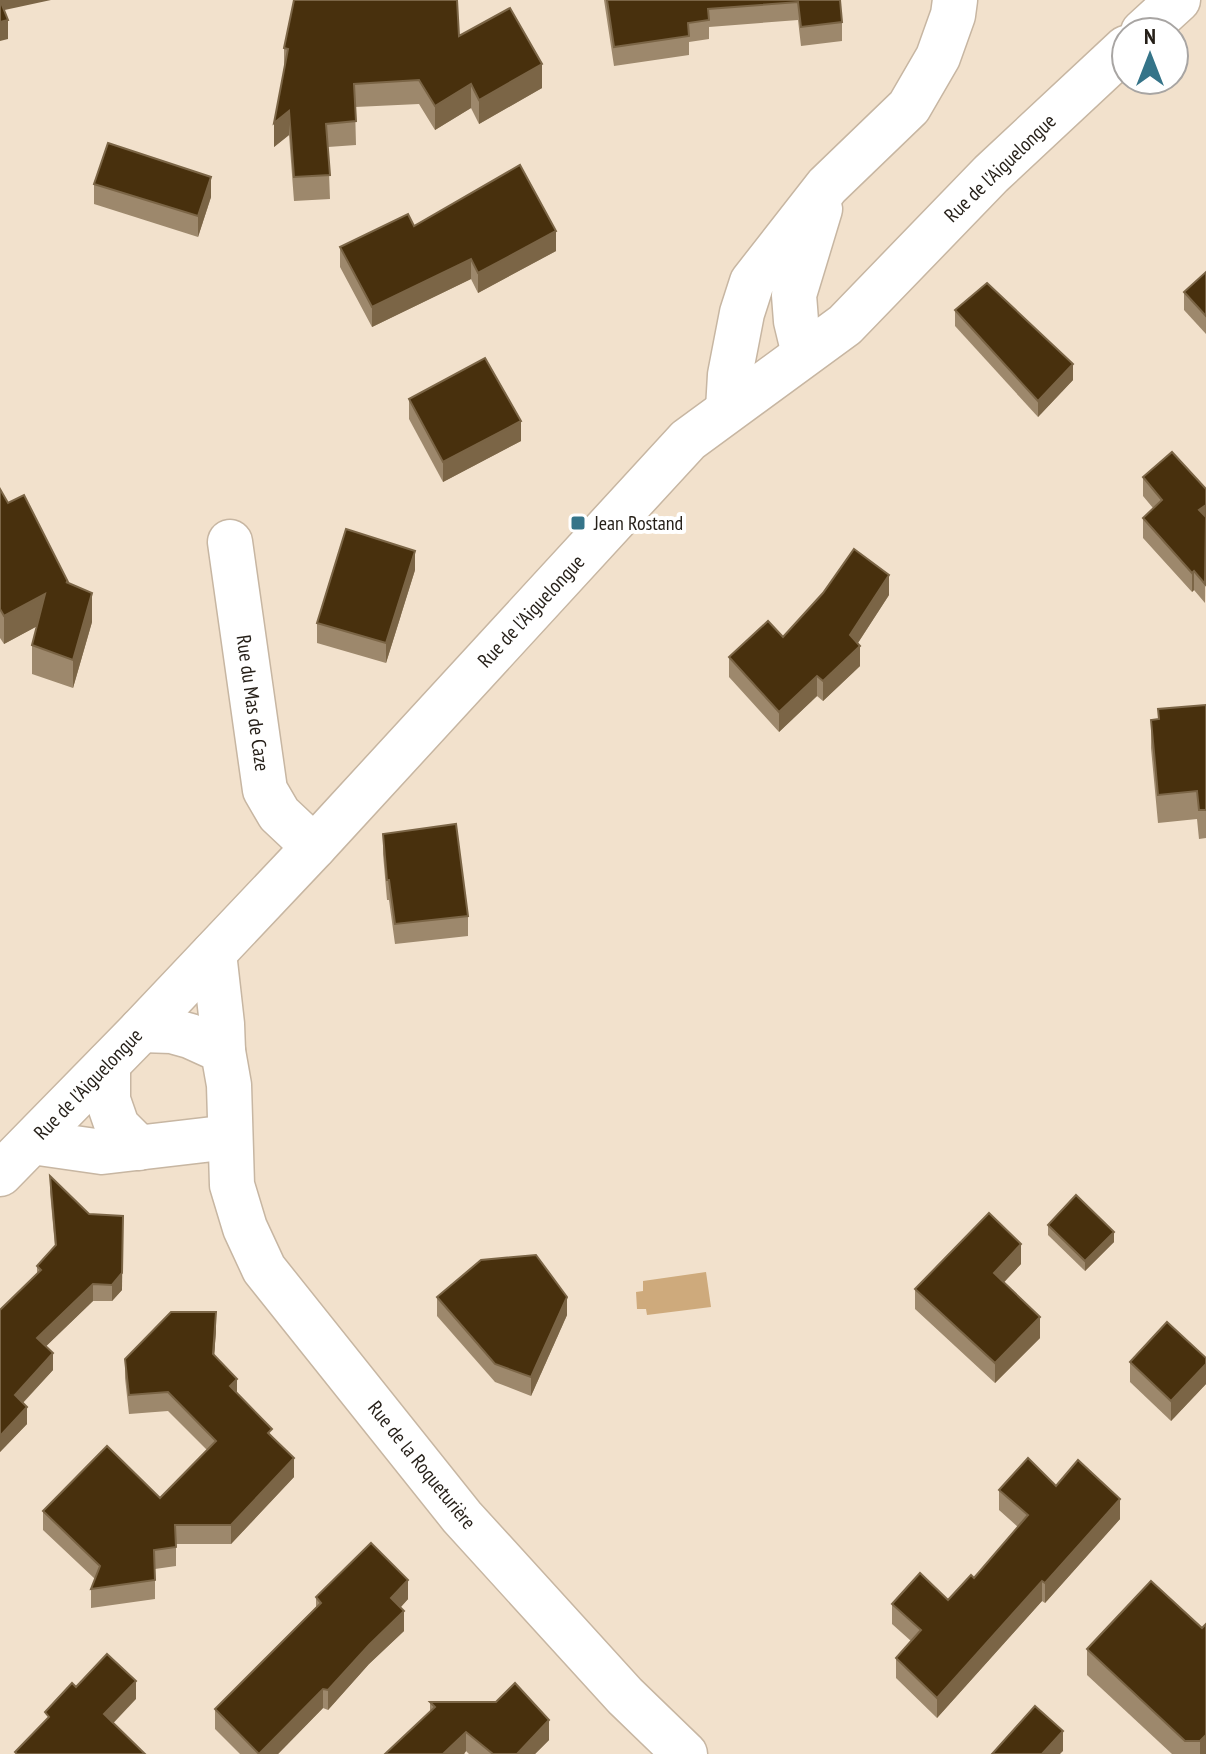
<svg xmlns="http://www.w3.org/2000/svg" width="1206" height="1754" viewBox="0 0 1206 1754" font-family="'PT Sans Narrow',sans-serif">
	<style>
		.water { fill: #ceaa7c }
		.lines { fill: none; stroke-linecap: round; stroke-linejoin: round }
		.minor-casing { stroke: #c7b6a2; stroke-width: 47 }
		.minor { stroke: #fff; stroke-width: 44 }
		.wall { fill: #9d886c }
		.shaded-wall { fill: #7b6546 }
		.building { fill: #48300d; stroke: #7b6546; stroke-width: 2 }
		.poi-dot { fill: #357489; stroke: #fff; stroke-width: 3 }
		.labels { text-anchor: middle; stroke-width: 8; stroke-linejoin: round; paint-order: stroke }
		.street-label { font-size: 20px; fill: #251f18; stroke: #fff }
		.poi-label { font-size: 20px; fill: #251f18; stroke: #fff; text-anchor: start }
	</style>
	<rect width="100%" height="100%" fill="#f2e1cc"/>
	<polygon class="water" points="706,1272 711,1307 647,1315 646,1309 637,1309 636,1292 643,1291 643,1281"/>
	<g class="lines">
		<g class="minor-casing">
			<g id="minor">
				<polyline points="1143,32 1178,0"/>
				<polyline points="804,354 796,321 794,295 820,209"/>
				<polyline points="728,409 730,375 742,313 752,282 827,186 909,107 938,57 953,15 955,0"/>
				<polyline points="230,542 265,790 279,814 314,847"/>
				<polyline points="214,953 222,1024 223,1051"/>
				<polyline points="141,1030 172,1031 190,1036 223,1051 229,1085 232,1185 245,1228 264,1269 462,1517 625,1696 685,1754"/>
				<polyline points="108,1064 108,1100 117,1126 139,1148"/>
				<polyline points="32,1142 102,1152 230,1137"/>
				<polyline points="0,1174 141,1030 314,847 688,440 845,325 991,174 1126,48"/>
			</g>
		</g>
		<use href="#minor" class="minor"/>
	</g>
	<g class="wall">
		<polygon points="604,0 840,0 842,22 842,41 801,46 798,20 709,27 709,39 689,42 689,55 614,66"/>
		<polygon points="459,36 542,88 479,124 471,108 435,130 419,104 355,107 356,145 328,147 330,199 294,201 289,135 274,147 284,68 284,48"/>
		<polygon points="94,184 211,197 198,237 94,204"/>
		<polygon points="414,226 556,251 478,293 471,279 372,327 340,267 340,247"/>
		<polygon points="1206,272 1206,334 1184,310 1184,292"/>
		<polygon points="955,310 1073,380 1038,417 955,326"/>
		<polygon points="409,399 521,441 443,482 409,419"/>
		<polygon points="1143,477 1206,489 1205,603 1194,590 1192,592 1143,538 1143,518 1153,508 1143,496"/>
		<polygon points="0,489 8,503 68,583 92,622 73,688 32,674 32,645 37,626 4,644 0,638"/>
		<polygon points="415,570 386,663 317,643 317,623"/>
		<polygon points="889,595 858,643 860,666 823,701 817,696 779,732 729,677 729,657"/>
		<polygon points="1206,705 1206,838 1199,839 1197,819 1158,823 1151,748 1151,720 1158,719 1158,709"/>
		<polygon points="383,834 468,916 468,936 395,944 389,900 387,900 383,854"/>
		<polygon points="50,1176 89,1214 122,1290 112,1301 93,1301 46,1346 53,1370 23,1403 27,1424 0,1452 0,1310 37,1273 37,1266 55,1247 50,1192"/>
		<polygon points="1048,1225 1114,1242 1085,1271 1048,1235"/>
		<polygon points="1021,1264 1004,1282 1040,1338 995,1383 915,1309 915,1289"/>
		<polygon points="437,1297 567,1315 531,1396 495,1382 437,1316"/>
		<polygon points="216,1330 214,1356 237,1393 272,1436 294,1477 231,1544 176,1544 176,1566 155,1569 155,1599 91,1608 91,1589 95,1579 43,1530 43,1511 160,1498 207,1450 168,1411 129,1414 125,1378 125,1359"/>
		<polygon points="1206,1358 1206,1384 1171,1421 1130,1382 1130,1362"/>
		<polygon points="1056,1486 1120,1519 1045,1603 1042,1601 937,1718 896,1678 896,1658 911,1641 892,1624 892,1604 948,1600 974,1578 1018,1527 999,1510 999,1490"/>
		<polygon points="1151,1581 1206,1754 1172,1754 1087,1675 1087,1649"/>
		<polygon points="316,1597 408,1599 400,1608 404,1631 369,1664 328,1710 323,1708 278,1754 240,1754 215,1729 215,1709 316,1607"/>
		<polygon points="430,1702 549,1740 535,1754 469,1754 466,1751 464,1754 385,1754 430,1712"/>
	</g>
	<g class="shaded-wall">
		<polygon points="0,0 51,0 0,11"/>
		<polygon points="8,20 8,39 0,41 0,22"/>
		<polygon points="542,64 542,88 479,124 479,100"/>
		<polygon points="471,84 471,108 435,130 435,106"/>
		<polygon points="289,111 289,135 274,147 274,123"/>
		<polygon points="211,177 211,197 198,237 198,216"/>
		<polygon points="556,231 556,251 478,293 478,273"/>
		<polygon points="471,259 471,279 372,327 372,307"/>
		<polygon points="1073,364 1073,380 1038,417 1038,401"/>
		<polygon points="521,421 521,441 443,482 443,462"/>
		<polygon points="1206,505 1206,524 1199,510"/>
		<polygon points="415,551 415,570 386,663 386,643"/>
		<polygon points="1194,571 1194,590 1192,592 1192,573"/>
		<polygon points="889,575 889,595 850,655 850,635"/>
		<polygon points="92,593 92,622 73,688 73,660"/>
		<polygon points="45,594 45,622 4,644 4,616"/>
		<polygon points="860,646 860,666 823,701 823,681"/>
		<polygon points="817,676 817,696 779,732 779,712"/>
		<polygon points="123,1216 122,1290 112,1301 112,1285"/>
		<polygon points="1114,1232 1114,1242 1085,1271 1085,1261"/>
		<polygon points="1021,1244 1021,1264 994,1293 994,1273"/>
		<polygon points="93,1284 93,1301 37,1355 37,1338"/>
		<polygon points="567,1297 567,1315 531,1396 531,1377"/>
		<polygon points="216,1312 216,1330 213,1373 213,1354"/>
		<polygon points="1040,1317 1040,1338 995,1383 995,1363"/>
		<polygon points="53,1353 53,1370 15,1411 15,1395"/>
		<polygon points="1206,1364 1206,1384 1171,1421 1171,1401"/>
		<polygon points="237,1379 237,1398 230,1386"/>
		<polygon points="27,1407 27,1424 0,1452 0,1436"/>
		<polygon points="294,1458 294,1477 231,1544 231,1525"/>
		<polygon points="1120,1499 1120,1519 1045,1603 1045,1583"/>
		<polygon points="408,1580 408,1599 391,1618 391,1598"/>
		<polygon points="1042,1581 1042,1601 937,1718 937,1698"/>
		<polygon points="404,1611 404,1631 369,1664 328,1710 328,1690 369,1645"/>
		<polygon points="136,1681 136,1699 104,1733 104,1714"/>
		<polygon points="323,1689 323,1708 278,1754 259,1754"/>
		<polygon points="549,1720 549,1740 535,1754 517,1754"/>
		<polygon points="1063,1731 1063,1751 1060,1754 1042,1754"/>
		<polygon points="466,1732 466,1751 464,1754 443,1754"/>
		<polygon points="1206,1735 1206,1754 1200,1754 1200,1741"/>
	</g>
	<g class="building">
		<polygon points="0,0 8,20 0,22"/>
		<polygon points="294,0 457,0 459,36 510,8 542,64 479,100 471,84 435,106 419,80 354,84 356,121 326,124 330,175 294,177 289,111 274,123 288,49 284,48"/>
		<polygon points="607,0 840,0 842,22 801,27 798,2 708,9 709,20 688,23 689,36 614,47"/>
		<polygon points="108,143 211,177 198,216 94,184"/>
		<polygon points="520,165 556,231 478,273 471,259 372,307 340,247 408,214 414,226"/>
		<polygon points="1206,272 1206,316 1184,292"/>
		<polygon points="987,283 1073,364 1038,401 955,310"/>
		<polygon points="485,358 521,421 443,462 409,399"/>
		<polygon points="1172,452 1206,489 1206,505 1199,510 1206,517 1205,584 1194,571 1192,573 1143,518 1162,500 1143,477"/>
		<polygon points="0,489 8,503 24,495 68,582 66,582 92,593 73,660 32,645 45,594 4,616 0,609"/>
		<polygon points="346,529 415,551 386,643 317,623"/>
		<polygon points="854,549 889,575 850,635 860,646 823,681 817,676 779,712 729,657 768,621 783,637 823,593"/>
		<polygon points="1206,705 1206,810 1199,810 1197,791 1158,795 1151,720 1159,719 1158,709"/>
		<polygon points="456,824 468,916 395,924 389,880 387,880 383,834"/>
		<polygon points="50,1176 89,1214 123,1216 122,1273 112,1285 93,1284 37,1338 53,1353 15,1395 27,1407 0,1436 0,1310 41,1270 37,1266 56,1245"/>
		<polygon points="1076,1195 1114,1232 1085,1261 1048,1225"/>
		<polygon points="989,1213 1021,1244 994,1273 1040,1317 995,1363 915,1289"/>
		<polygon points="536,1255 567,1297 531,1377 495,1364 437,1297 481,1260"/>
		<polygon points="171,1312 216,1312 213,1354 237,1379 230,1386 272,1429 268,1433 294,1458 231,1525 175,1525 176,1547 154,1550 155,1580 91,1589 100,1566 43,1511 107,1446 160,1498 216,1441 168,1392 129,1395 125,1359"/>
		<polygon points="1167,1322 1206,1358 1206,1364 1171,1401 1130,1362"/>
		<polygon points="1028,1458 1056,1486 1078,1460 1120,1499 1045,1583 1042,1581 937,1698 896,1658 921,1630 892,1604 920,1573 948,1600 971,1575 974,1578 1028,1515 999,1490"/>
		<polygon points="371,1543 408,1580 391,1598 404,1611 369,1645 328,1690 323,1689 259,1754 215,1709 321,1603 316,1597"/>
		<polygon points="1151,1581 1202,1628 1206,1624 1206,1735 1200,1741 1185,1741 1087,1649"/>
		<polygon points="107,1654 136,1681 104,1714 145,1754 17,1754 15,1752 49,1717 45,1712 72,1683 76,1687"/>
		<polygon points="515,1683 549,1720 517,1754 493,1754 466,1732 443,1754 385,1754 435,1707 430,1702 496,1702"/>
		<polygon points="1035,1706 1063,1731 1042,1754 992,1754"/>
	</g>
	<rect class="poi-dot" x="570" y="515" width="16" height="16" rx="4"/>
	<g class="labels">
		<g class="street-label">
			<text transform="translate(1000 168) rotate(-44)" y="7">Rue de l'Aiguelongue</text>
			<text transform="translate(531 611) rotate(-47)" y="7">Rue de l'Aiguelongue</text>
			<text transform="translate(253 703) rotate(82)" y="7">Rue du Mas de Caze</text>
			<text transform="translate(88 1084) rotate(-46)" y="7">Rue de l'Aiguelongue</text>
			<text transform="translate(422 1465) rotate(51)" y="7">Rue de la Roqueturière</text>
		</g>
		<g class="poi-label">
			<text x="594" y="530">Jean Rostand</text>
		</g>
	</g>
	<g transform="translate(1150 56)"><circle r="38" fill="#ffffff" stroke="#a8a5a3" stroke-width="2"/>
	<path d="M0-6L14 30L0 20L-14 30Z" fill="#357489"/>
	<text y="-12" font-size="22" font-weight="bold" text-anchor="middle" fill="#251f18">N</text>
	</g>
</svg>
